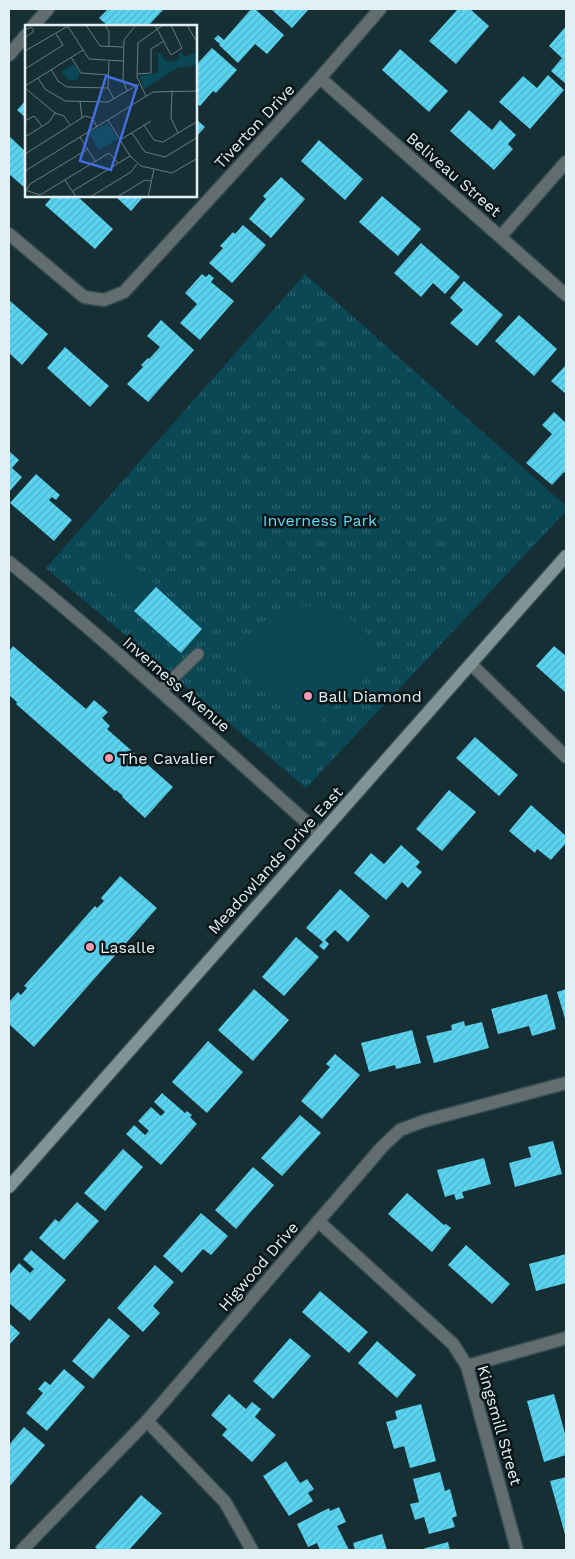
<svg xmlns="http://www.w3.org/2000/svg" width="575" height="1559" viewBox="0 0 575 1559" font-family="'Work Sans',sans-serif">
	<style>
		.grass { fill: url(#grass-tufts) }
		.garden { fill: #0a4855 }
		.building { fill: url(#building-hatch) }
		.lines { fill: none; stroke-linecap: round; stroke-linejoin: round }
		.service-casing { stroke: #324a50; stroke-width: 14 }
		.minor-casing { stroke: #324a50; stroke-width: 15 }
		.secondary-casing { stroke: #324a50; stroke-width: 15 }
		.service { stroke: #626d70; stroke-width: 11 }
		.minor { stroke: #626d70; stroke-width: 12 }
		.secondary { stroke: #809397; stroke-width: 12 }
		.poi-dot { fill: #f29aae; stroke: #0a1518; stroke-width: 2 }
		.labels { text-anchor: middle; stroke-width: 5; stroke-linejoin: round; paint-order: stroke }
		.street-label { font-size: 16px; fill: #e1f0f4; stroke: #0a1518 }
		.park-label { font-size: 16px; fill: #5fdcf8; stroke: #0a1518 }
		.poi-label { font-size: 16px; fill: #e1f0f4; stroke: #0a1518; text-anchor: start }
		.inset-road { fill: none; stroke: #677c81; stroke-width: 1 }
		.view { fill: #446ede; fill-opacity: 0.15; stroke: #446ede; stroke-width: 2.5 }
		.inset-edge { fill: none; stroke: #e1f0f4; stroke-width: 2.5 }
	</style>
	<defs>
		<pattern id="grass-tufts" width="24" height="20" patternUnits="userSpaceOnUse" patternTransform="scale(1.25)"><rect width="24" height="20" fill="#0a4855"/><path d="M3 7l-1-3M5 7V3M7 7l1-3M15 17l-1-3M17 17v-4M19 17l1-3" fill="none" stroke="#2d636e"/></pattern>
		<pattern id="building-hatch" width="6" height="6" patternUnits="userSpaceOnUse" patternTransform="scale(1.25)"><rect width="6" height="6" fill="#58d4f0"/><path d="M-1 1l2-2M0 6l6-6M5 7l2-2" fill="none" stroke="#53b1c6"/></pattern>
	</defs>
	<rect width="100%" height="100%" fill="#162f35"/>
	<polygon class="grass" points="305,274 566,506 566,511 306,788 46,568"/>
	<g class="garden">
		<polygon points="113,547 154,583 132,609 90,573"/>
		<path d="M 305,606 L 329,608 L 351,618 L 368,635 L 379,657 L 316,726 L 307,728 L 238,665 C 247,641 256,621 282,611 C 289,608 298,607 305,606 Z"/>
	</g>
	<g class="building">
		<polygon points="108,9 128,10 164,9 148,26 108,26 99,18"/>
		<polygon points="251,9 255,9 284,35 267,54 255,44 238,63 219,45 220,44 214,39 218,35 224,40"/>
		<polygon points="271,9 309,9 292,28"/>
		<polygon points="458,9 470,9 489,26 456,64 429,41"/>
		<polygon points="566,26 566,84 551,71 562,58 549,46"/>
		<polygon points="212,48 237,70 216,93 213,91 200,106 196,103 196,65"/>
		<polygon points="400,49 448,91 429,112 382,70"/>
		<polygon points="548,75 564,90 530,129 499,102 523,76 537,88"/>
		<polygon points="26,100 26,118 17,110"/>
		<polygon points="469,110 492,130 500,120 516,135 508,144 513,149 494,170 450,131"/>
		<polygon points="196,119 205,127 196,137"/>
		<polygon points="9,136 26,152 26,189 9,174"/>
		<polygon points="319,140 363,179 345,200 301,161"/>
		<polygon points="281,177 305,199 271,238 249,219 266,199 263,196"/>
		<polygon points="53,196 77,196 113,229 95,249 45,205"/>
		<polygon points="115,196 144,196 131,211"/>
		<polygon points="382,196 421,229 398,256 359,222"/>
		<polygon points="243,225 266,245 232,283 209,263 223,248 220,246 233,232 235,234"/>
		<polygon points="421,243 460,277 445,294 433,283 421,297 394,273"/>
		<polygon points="202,274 206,277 209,274 214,278 211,282 234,301 200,340 180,323 197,304 185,293"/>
		<polygon points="464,281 503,315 477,346 450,323 463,310 450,298"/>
		<polygon points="9,300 48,334 22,365 9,353"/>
		<polygon points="519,315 557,349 534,376 495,341"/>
		<polygon points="161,320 194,350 148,402 127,384 143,367 141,365 148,358 149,359 160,347 147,336"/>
		<polygon points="65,347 109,386 90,407 47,368"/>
		<polygon points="566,365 566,394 551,381"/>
		<polygon points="554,412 566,423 566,474 564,472 552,485 526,463 552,434 542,425"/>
		<polygon points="9,451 19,460 12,468 22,477 9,492"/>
		<polygon points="36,474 60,495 56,500 52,497 49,500 72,520 54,541 10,503"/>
		<polygon points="156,587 202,629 181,653 134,611"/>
		<polygon points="13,646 86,709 94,700 108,712 102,718 110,726 107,729 173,787 145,818 122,797 123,796 116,790 115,791 16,704 17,702 10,696 9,698 9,651"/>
		<polygon points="554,646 566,656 566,693 536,666"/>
		<polygon points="475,737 518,775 499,796 456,758"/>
		<polygon points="449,790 476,812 442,851 416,829"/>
		<polygon points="531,805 566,836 566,843 551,860 537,849 535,853 509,831"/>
		<polygon points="401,845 420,862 416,867 422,872 408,888 402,882 386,900 354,873 371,853 384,864"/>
		<polygon points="120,876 157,908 34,1047 9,1024 9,1002 18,992 21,995 27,988 24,986 95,906 97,908 104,901 101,898"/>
		<polygon points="340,889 370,916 348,942 335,930 325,940 329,944 324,950 319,946 323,942 306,928"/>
		<polygon points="296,937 319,957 284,996 262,977"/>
		<polygon points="254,989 289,1020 253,1061 218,1030"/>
		<polygon points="566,989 566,1022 557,992"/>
		<polygon points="547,994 556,1029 532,1036 529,1026 498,1034 491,1009"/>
		<polygon points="464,1021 465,1026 482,1022 489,1048 434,1063 426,1036 452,1030 451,1025"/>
		<polygon points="412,1030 421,1063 396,1069 395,1065 369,1072 361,1043"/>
		<polygon points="208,1041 243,1072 207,1113 172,1082"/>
		<polygon points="335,1054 360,1075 322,1119 301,1101 330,1067 326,1064"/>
		<polygon points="162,1093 185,1113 187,1111 192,1115 190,1117 197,1124 161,1165 126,1134 134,1125 145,1135 149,1131 138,1121 151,1107 161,1116 165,1112 154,1102"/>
		<polygon points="300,1115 321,1133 282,1176 261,1158"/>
		<polygon points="553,1141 562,1174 515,1187 509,1163 531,1157 528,1147"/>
		<polygon points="123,1149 143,1167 105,1211 84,1193"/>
		<polygon points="484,1158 491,1184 462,1192 464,1198 456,1200 454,1194 445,1197 437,1170"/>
		<polygon points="253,1167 274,1185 236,1229 215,1210"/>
		<polygon points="407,1193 444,1225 446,1224 451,1228 432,1252 388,1214"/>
		<polygon points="77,1202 99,1221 64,1260 39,1238 55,1219 59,1222"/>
		<polygon points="201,1213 228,1236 211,1255 203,1249 182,1273 163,1256"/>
		<polygon points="466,1245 510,1284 492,1304 448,1265"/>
		<polygon points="31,1250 66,1280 30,1321 9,1303 9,1275 19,1263 30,1273 34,1269 23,1259"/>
		<polygon points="566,1254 566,1283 536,1291 529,1264"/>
		<polygon points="155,1265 174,1282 153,1306 160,1313 143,1332 117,1308"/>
		<polygon points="320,1291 368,1332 349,1353 302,1312"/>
		<polygon points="109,1318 130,1336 93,1379 72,1361"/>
		<polygon points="9,1323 20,1333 9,1345"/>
		<polygon points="290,1338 311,1356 273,1399 253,1381"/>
		<polygon points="377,1341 416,1375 397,1398 358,1363"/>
		<polygon points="64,1369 85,1387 47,1431 26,1413 43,1393 38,1389 45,1381 50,1385"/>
		<polygon points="229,1394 246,1409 252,1402 261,1409 255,1417 276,1435 252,1462 222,1435 227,1429 211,1415"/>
		<polygon points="554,1394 566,1437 566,1455 544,1462 527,1401"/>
		<polygon points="421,1404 436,1461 410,1468 404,1446 394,1449 386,1422 397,1419 395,1411"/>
		<polygon points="24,1427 45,1445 9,1487 9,1445"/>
		<polygon points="286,1461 300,1483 307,1479 314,1489 308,1493 313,1501 289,1516 263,1476"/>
		<polygon points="440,1472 445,1491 450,1489 457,1516 452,1518 455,1527 429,1534 424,1517 415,1520 410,1504 419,1502 413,1479"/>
		<polygon points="566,1477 566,1538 550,1481"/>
		<polygon points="141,1495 162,1513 129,1550 98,1550 95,1547"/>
		<polygon points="339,1507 346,1522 337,1526 349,1550 320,1550 317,1543 308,1547 297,1524 329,1508 330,1511"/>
		<polygon points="382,1534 387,1550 355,1550 353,1543"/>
		<polygon points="448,1542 450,1550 419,1550"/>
	</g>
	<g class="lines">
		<g class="service-casing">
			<polyline id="service" points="160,691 198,654"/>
		</g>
		<g class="minor-casing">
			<g id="minor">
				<polyline points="33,26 48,9"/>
				<polyline points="9,55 26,35"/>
				<polyline points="320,78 566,295"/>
				<polyline points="9,234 84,297 104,300 124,292 320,78 380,9"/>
				<polyline points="501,236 566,162"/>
				<path d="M 9,562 C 116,648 217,743 320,834"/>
				<polyline points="471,664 566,757"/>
				<polyline points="318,1221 453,1344 467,1366 517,1550"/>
				<polyline points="467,1366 566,1338"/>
				<polyline points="147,1421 225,1502 252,1550"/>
				<polyline points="22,1550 147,1421 382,1147 400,1130 424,1121 566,1083"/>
			</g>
		</g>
		<g class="secondary-casing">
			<polyline id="secondary" points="9,1187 566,556"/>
		</g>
		<use href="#service" class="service"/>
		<use href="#minor" class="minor"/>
		<use href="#secondary" class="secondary"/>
	</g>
	<g class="poi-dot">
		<circle cx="308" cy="696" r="5"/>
		<circle cx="109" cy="758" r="5"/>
		<circle cx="90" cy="947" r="5"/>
	</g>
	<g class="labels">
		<g class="street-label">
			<text transform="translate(254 126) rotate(-47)" y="6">Tiverton Drive</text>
			<text transform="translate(454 174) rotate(41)" y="6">Beliveau Street</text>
			<text transform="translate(177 684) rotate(41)" y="6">Inverness Avenue</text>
			<text transform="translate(275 860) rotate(-48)" y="6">Meadowlands Drive East</text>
			<text transform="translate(258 1266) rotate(-49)" y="6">Higwood Drive</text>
			<text transform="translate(500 1425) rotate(74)" y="6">Kingsmill Street</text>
		</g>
		<g class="park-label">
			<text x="320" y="526">Inverness Park</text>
		</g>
		<g class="poi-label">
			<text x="318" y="702">Ball Diamond</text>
			<text x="119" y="764">The Cavalier</text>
			<text x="100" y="953">Lasalle</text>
		</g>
	</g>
	<g transform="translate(25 25)">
		<rect width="172" height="172" fill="#162f35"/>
		<path d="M 157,27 L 159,32 L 172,27 L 172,40 L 152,43 L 119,64 L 114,51 L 133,48 L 133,30 L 128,29 L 136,28 L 139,35 L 146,37 L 155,34 L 153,29 ZM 49,39 L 55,48 L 53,55 L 44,55 L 36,47 ZM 83,98 L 93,114 L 74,125 L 64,108 Z" fill="#0a4855"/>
		<path class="inset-road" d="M 42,0 L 64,34 L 98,36M 61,0 L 75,21 L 98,22M 80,0 L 84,7 L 84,22M 130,0 L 146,30 L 157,23 L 146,0M 162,0 L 173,19M 0,5 L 6,2 L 9,6 L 0,13M 0,26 L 43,1M 46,32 L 56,48 L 84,50M 84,36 L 83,63 L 89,74M 0,44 L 38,20 L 31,9M 26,44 L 33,56 L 42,62 L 83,63M 112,49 L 126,48 L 126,24 L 139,16M 13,53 L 20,64 L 40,76 L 83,77 L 114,59M 0,61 L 58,25M 0,63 L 30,88 L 39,91 L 45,100M 147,65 L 146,93 L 153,108M 102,66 L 98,55 L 99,15 L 111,0M 121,71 L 112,52 L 113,18 L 138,0M 55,76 L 57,93M 83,95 L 105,131 L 116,141 L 147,148 L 173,133M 0,96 L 9,91 L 17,101M 119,100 L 129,115 L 138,117 L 173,96M 107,108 L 120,127 L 140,132 L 173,112M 0,112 L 24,97 L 30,88M 55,112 L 70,136M 95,115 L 126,96M 0,129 L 60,91 L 67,93 L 72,102M 0,146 L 128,67 L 173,66M 40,155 L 51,172M 0,165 L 15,170 L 84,128 L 93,138M 1,166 L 5,159 L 63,124M 48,166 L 105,131M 65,172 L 106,147 L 112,139M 92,172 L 120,155 L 126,156M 123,172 L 129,144"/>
		<path class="view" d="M 81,51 L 112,61 L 86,145 L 55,136 Z"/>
		<rect width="172" height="172" class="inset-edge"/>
	</g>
	<rect width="575" height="1559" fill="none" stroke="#e1f0f4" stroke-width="20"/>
</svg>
